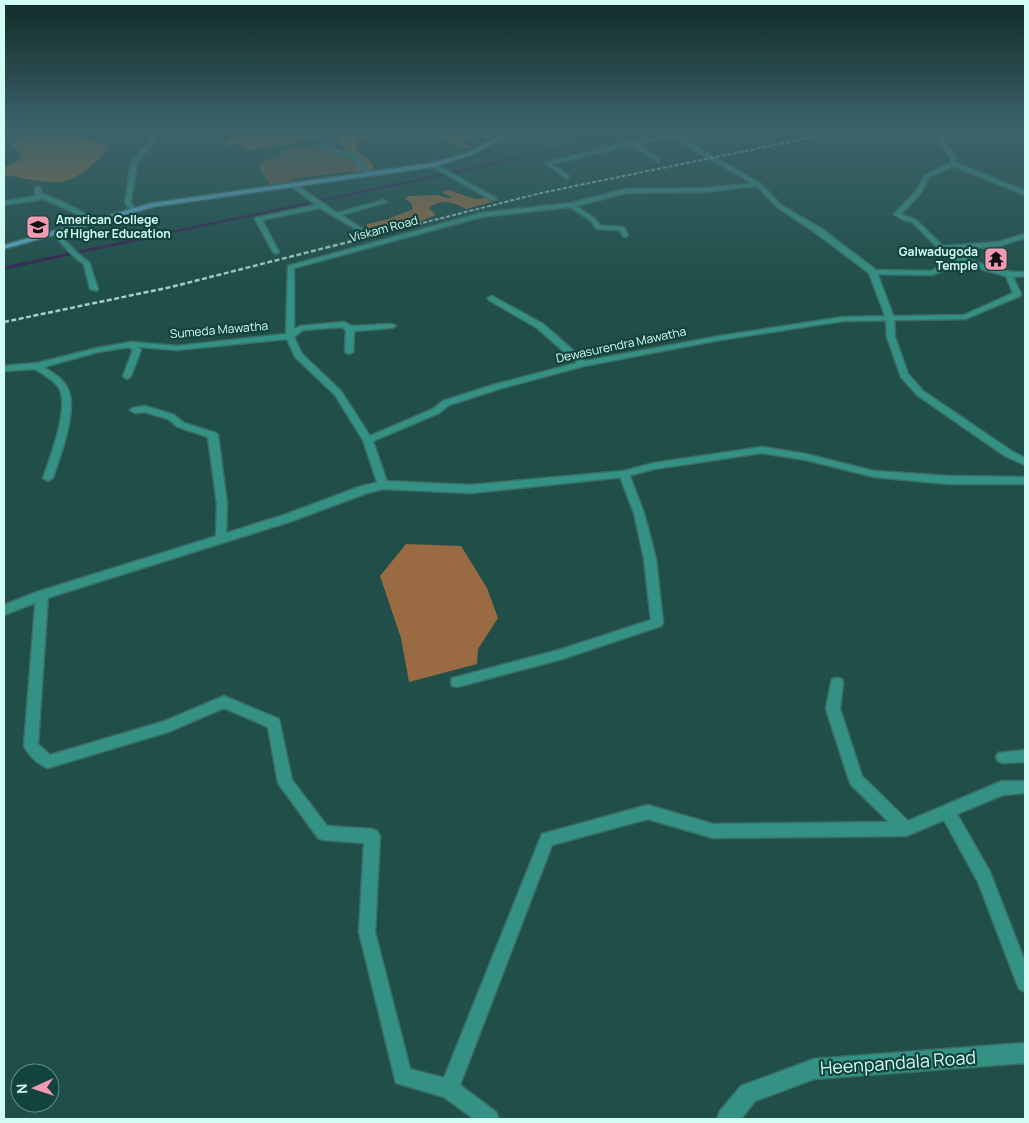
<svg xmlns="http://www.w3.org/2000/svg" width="1029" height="1123" viewBox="0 0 1029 1123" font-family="Manrope,sans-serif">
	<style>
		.green { fill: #775b44 }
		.forest { fill: #9a6b42 }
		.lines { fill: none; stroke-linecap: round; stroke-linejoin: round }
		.stream-far1 { stroke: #382452; stroke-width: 2.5 }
		.stream { stroke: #382452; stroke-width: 3 }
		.minor-casing { stroke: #3b6d65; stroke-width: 3 }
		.tertiary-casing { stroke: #3b6d65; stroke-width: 3 }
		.primary-casing { stroke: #3b6d65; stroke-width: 3 }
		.minor { fill: #349285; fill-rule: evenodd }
		.tertiary { fill: #349285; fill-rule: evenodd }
		.primary { fill: #59acc9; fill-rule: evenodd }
		.rail-far1 { stroke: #a4d0c8; stroke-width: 2; stroke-dasharray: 4 2; stroke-linecap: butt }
		.rail { stroke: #a4d0c8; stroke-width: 2.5; stroke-dasharray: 5 2.5; stroke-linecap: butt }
		.labels { text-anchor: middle; stroke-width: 4.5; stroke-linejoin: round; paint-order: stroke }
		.far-poi-label { font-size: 12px; font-weight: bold; fill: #d2fdf4; stroke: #12443d; text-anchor: start }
		.far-street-label { font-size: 12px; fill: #d2fdf4; stroke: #12443d }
		.near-street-label { font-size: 18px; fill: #d2fdf4; stroke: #12443d }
	</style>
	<rect width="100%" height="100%" fill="#1f4f48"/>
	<path class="green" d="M 327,144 C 336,158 348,153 357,171 L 291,179 L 292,182 L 270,184 L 261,172 L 259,163 L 283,155 L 280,151 Z"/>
	<g class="forest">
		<path d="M 237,130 L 414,130 L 358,139 L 356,150 C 363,156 373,161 374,171 L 359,175 L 353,173 L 357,170 L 336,137 L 297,140 L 287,144 L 247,150 L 243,143 L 222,146 L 232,139 L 239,138 L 235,133 Z"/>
		<path d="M 429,130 L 442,130 L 447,134 L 476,130 L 502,132 L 490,139 L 476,137 L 462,140 L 471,147 C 455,151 444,136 429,130 Z"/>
		<path d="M 50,133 L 71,135 L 111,146 C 98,159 84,176 65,181 C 51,185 19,177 4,175 L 4,168 L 21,159 L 20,153 L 11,145 L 24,136 Z"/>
		<path d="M 449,190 L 475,199 L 483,199 L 485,195 L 495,201 L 466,209 C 454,202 441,198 429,208 L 436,215 C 419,222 384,235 367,228 L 367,224 L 388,219 L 413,209 L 411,203 L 405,199 L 408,196 L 437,195 L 448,198 L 453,198 L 443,193 L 443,191 Z"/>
		<polygon points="406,544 461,546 487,588 498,618 478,649 477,664 409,682 401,638 380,576"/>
	</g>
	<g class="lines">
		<polyline class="stream-far1" points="139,239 475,168 640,130"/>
		<polyline class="stream" points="4,268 145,238"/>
		<g class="minor-casing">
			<g id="minor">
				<polygon points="158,130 163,130 137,163 131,202 135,209 130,210 125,202 131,163"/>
				<polygon points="700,130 713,130 637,144 660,159 658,162 631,145 552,164 569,176 567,179 545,163 632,141"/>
				<path d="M 990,130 L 995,130 L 993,135 L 947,137 L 942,139 L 954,154 L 957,163 L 1025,191 L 1025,195 L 954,166 L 929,177 L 921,193 L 901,214 L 916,220 L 943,246 L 998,242 L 1025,234 L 1025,238 L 999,246 L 950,250 C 977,262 994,273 1025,272 L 1025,276 L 1013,277 L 1021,294 L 1020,296 L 965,319 L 843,321 L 720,340 L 584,366 L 499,389 L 449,405 L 439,413 L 373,441 L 388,485 L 383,488 L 378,485 L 363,440 L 335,395 L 295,357 L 287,339 L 177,350 L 139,347 L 141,350 L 131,376 L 127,379 L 123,376 L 133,350 L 129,347 L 98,352 L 44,367 C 51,372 60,377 65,384 C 81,404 60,456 53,478 L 48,481 L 43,478 C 50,458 70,407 59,388 C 54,380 43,374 35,369 L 4,371 L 4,366 L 37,363 L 97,348 L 131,342 L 177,346 L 286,334 L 288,266 L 481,213 L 571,203 L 626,189 L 705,188 L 759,183 L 762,185 L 705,192 L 626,193 L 576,206 L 594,218 L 601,226 L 624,227 L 628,235 L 625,237 L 623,236 L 620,230 L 597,229 L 590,220 L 570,207 L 481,217 L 294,268 L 294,329 L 301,326 L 344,322 L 352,326 L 392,324 L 396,326 L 392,328 L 354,331 L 353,352 L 349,354 L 345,352 L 346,330 L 342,327 L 303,330 L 294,337 L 302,354 L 341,391 L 370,436 L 433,409 L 443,401 L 493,385 L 577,363 L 537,328 L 489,300 L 488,298 L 492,296 L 543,324 L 585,361 L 720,336 L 843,317 L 964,315 L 1013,293 L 1006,276 L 984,270 L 962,260 L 949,268 L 932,275 L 873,274 L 869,272 L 873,270 L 931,271 L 957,258 L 939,249 L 912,222 L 903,220 L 894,214 L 916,191 L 925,175 L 951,163 L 950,157 L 937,138 L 946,133 L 989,133 Z"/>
				<path d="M 323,143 L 336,150 L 355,154 L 371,174 L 366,175 C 353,152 341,157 321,146 Z"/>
				<polygon points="433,163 496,198 497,199 492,200 431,166"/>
				<polygon points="292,182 337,213 384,200 387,202 341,215 368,232 368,234 366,235 320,208 262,220 279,252 276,254 273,252 255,219 256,218 316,205 290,185 289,184"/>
				<polygon points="38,186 41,188 41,193 69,205 97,220 92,221 44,199 4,205 4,201 38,196 35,194 35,188"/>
				<path d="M 52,231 L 56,231 C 67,242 76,254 89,262 L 98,289 L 97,291 L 90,289 L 84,264 C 71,256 63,244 52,233 Z"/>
				<polygon points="145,406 174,415 184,423 216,433 218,435 227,504 226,538 225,541 217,541 216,538 217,504 208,437 178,427 168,419 145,412 135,413 130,410 132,408"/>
				<polygon points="624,471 629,474 644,513 656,559 663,623 661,626 562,659 457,687 452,686 451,682 452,678 457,677 562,649 651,620 644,559 634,513 619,474"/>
				<path d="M 42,591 L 46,592 L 48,595 L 38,744 L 50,755 L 165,721 L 224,696 L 279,719 L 292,780 L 327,826 L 372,829 L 377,831 L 380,836 L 375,932 L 410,1069 L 444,1078 L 542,834 L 648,805 L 713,824 L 889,822 L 851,785 L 849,780 L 826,709 L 831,683 L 832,679 L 837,678 L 842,679 L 843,683 L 840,709 L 862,776 L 908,821 L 1002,781 L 1025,781 L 1025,793 L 1003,795 L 957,814 L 990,872 L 1025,962 L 1025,992 L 1019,989 L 978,882 L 944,820 L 906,836 L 713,838 L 648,819 L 552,845 L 460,1085 L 496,1112 L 499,1119 L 474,1119 L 444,1097 L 396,1083 L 359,932 L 364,843 L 323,840 L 318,838 L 278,783 L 268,727 L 224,708 L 168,732 L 48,768 C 39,765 28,755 24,746 L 36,595 L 38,592 Z"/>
				<polygon points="1025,750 1025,762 1003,763 998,761 996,757 998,753"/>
			</g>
		</g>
		<g class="tertiary-casing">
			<g id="tertiary">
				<polygon points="660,130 668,130 761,184 781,205 822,229 876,270 894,318 895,337 908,374 923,391 1013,452 1025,458 1025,465 1005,456 917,395 901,377 887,337 886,318 869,273 816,233 777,207 757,186"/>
				<polygon points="762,447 806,454 874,471 949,476 1025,477 1025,484 949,484 874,477 806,460 762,453 654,469 624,477 471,493 383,489 367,493 292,521 47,598 4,615 4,605 37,592 284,515 359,487 383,481 471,485 624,471 654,463"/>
				<polygon points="1025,1043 1025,1063 814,1079 755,1101 741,1119 717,1119 720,1111 741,1086 814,1059"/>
			</g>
		</g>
		<g class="primary-casing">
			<polygon id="primary" points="510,130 518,130 471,155 433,167 153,207 4,249 4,245 152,203 432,163 467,153"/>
		</g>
		<use href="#minor" class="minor"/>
		<use href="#tertiary" class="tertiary"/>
		<use href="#primary" class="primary"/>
		<polyline class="rail-far1" points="359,239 541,193 847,130"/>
		<polyline class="rail" points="4,322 171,287 364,238"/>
	</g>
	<linearGradient id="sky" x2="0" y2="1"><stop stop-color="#112b28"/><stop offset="0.45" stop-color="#3c636a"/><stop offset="1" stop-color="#3c636a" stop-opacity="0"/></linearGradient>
	<rect width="1029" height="287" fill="url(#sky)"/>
	<defs>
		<g id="university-square" transform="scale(1.25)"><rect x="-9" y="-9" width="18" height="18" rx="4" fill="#f19ab2" stroke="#12443d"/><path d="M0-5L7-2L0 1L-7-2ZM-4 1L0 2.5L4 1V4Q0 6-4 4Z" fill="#111"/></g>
		<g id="temple-square" transform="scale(1.25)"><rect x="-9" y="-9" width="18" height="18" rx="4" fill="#f19ab2" stroke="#12443d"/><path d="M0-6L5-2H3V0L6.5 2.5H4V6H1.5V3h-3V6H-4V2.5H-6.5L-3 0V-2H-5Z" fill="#111"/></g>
	</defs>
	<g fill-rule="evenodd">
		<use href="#university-square" x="38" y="227"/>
		<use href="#temple-square" x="996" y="259"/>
	</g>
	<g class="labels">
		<g class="far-poi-label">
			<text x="56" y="224">American College<tspan x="56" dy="14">of Higher Education</tspan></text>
			<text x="978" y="256" text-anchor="end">Galwadugoda<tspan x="978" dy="14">Temple</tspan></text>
		</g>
		<g class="far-street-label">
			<text transform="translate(384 229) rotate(-15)" y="4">Viskam Road</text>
			<text transform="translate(219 330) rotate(-5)" y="4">Sumeda Mawatha</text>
			<text transform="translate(621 345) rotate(-12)" y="4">Dewasurendra Mawatha</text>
		</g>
		<g class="near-street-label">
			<text transform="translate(898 1063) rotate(-4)" y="6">Heenpandala Road</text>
		</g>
	</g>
	<rect width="1029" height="1123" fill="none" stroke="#d2fdf4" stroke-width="10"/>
	<g transform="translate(35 1088) rotate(267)"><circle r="24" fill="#12443d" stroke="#5f8e86"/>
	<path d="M0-4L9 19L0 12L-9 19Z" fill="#f19ab2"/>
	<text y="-8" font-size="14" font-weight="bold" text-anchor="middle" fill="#d2fdf4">N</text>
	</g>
</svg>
